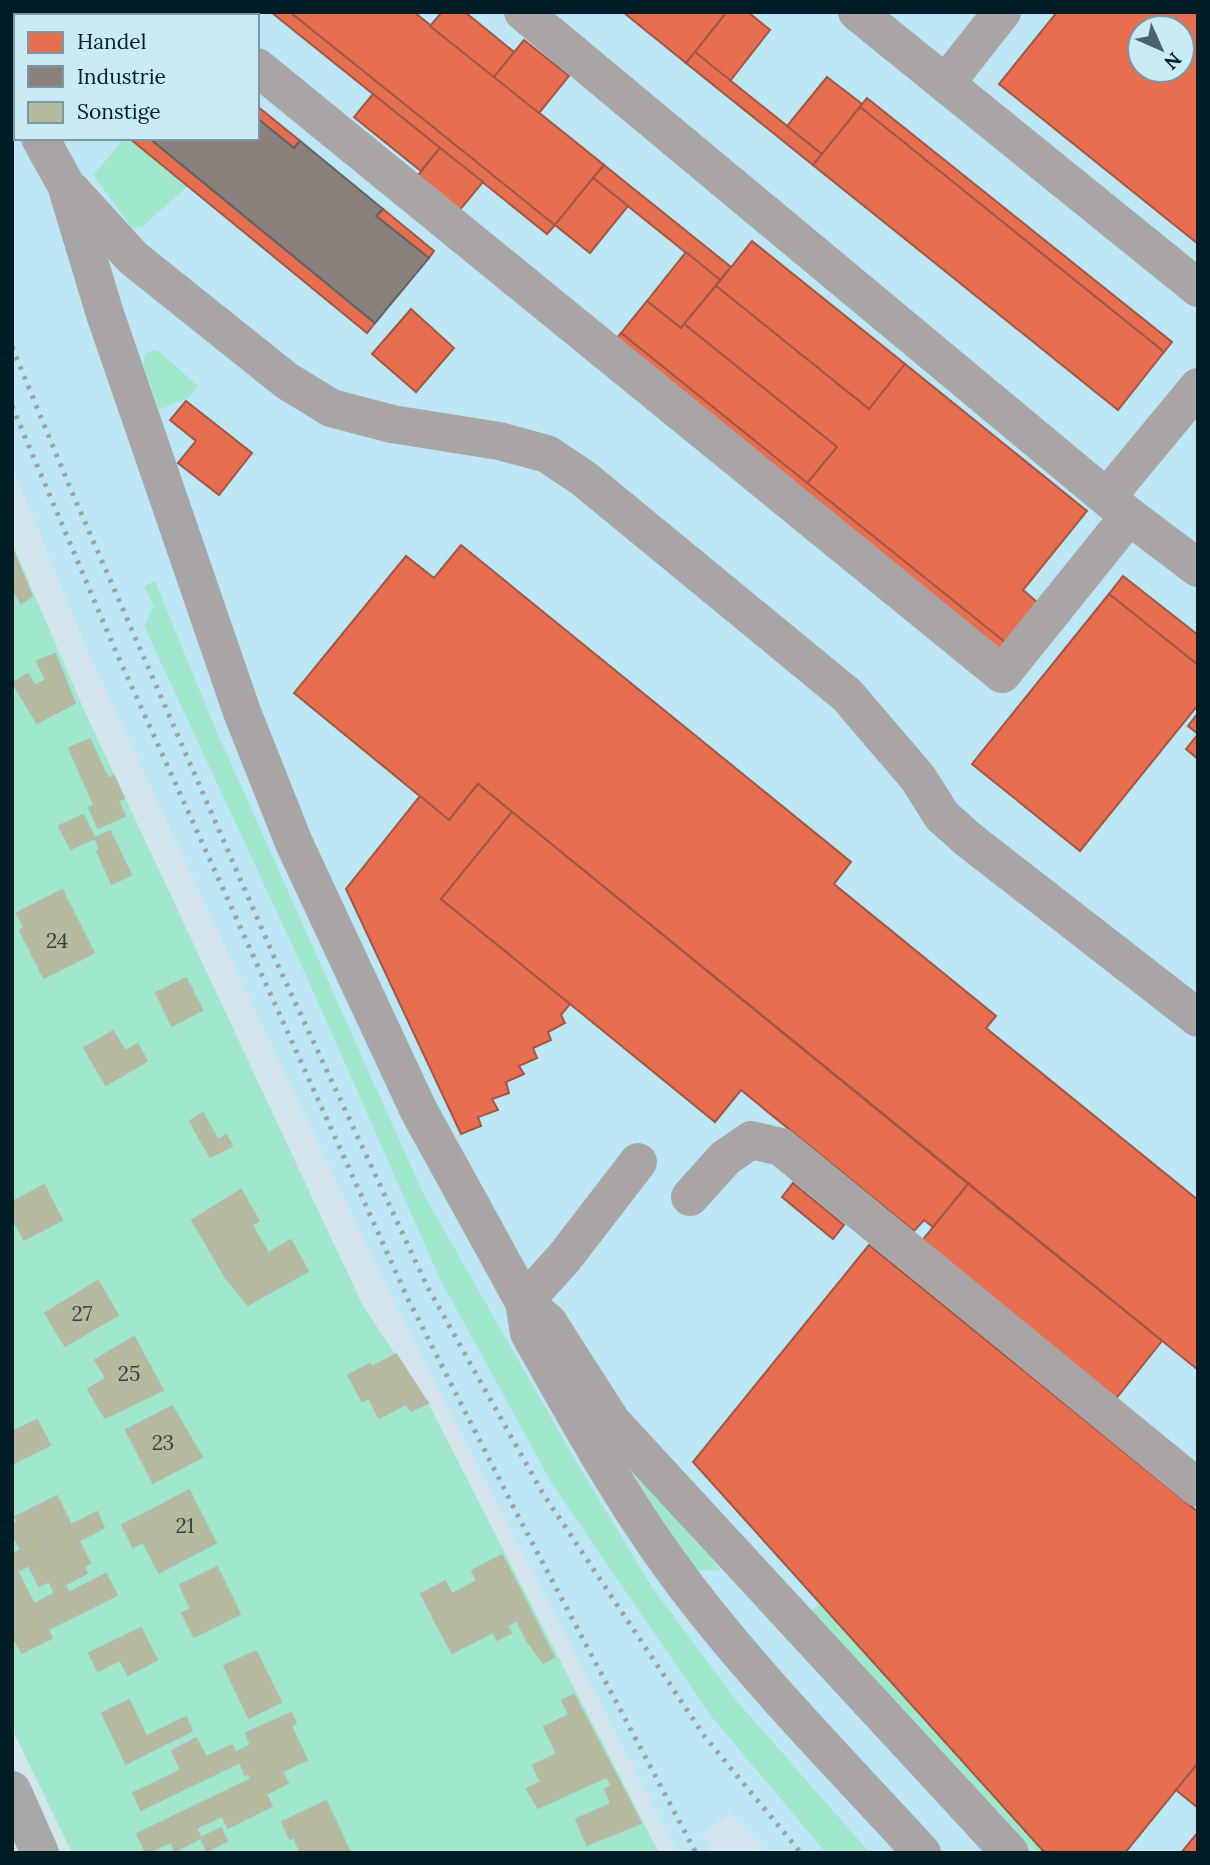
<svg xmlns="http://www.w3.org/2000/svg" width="1210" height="1865" viewBox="0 0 1210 1865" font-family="Lora,serif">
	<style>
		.built { fill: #bde7f5; fill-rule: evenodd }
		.green { fill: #a0e7cc }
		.shops { fill: #e76f51; stroke: #a25644; stroke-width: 2; fill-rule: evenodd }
		.industry { fill: #8a817c; stroke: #616362; stroke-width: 2 }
		.building { fill: #b6bb9d; stroke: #b3b9ad; stroke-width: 2 }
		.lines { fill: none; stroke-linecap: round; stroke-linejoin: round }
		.minor { stroke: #a9a5a5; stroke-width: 38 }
		.major { stroke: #a7a9a8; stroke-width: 38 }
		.rail { stroke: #9ba3a5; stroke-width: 5; stroke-dasharray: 3.5 7; stroke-linecap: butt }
		.labels { text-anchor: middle; stroke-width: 7; stroke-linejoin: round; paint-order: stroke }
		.number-label { font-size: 21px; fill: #2e4444 }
	</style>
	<rect width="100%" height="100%" fill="#d2e6ec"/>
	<path class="built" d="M 12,12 L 1198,12 L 1198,1853 L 870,1853 L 736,1700 L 652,1587 L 577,1463 L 423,1193 L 216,730 L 168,611 L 300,962 L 441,1281 L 552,1484 L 711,1716 L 826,1853 L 768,1853 L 730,1813 L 702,1834 L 712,1853 L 678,1853 L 396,1306 L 238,974 L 89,654 L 12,466 ZM 16,16 L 257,16 L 257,138 L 16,138 ZM 1140,28 L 1182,28 L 1182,70 L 1140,70 Z"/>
	<g class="green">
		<polygon points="125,138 149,138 197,178 142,227 132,228 93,175"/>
		<polygon points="154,350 160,352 198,386 188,398 159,410 143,364 145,354"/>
		<polygon points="12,543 84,710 362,1304 430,1407 659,1853 72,1853 12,1729"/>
		<polygon points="155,581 216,730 423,1193 577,1463 652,1587 736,1700 870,1853 826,1853 711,1716 552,1484 441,1281 300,962 144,626 154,606 144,586"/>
		<polygon points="595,1408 707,1552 720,1570 687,1571"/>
		<polygon points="822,1602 1045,1853 1035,1853 810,1612"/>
	</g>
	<g class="shops">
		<polygon points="35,12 142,12 146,16 129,14 128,16 33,16"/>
		<polygon points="271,12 290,12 555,225 547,234"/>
		<polygon points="290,12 414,12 604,165 555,225"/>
		<polygon points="442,12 465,12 514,52 494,77 430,26"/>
		<polygon points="623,12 727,12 686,63"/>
		<polygon points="727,12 748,12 770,30 730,81 695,52"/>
		<path d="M 1057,12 L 1198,12 L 1198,244 L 999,84 ZM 1140,28 L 1182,28 L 1182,70 L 1140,70 Z"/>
		<polygon points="524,40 569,76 539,113 494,77"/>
		<polygon points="695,52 822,154 813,165 686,63"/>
		<polygon points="827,77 862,104 822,154 787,126"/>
		<polygon points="373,94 440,148 421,171 354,117"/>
		<polygon points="867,98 1172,342 1164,352 860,107"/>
		<polygon points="257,106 300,141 294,148 257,118"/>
		<polygon points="860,107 1164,352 1118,410 813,165"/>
		<polygon points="129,138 149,138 375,323 367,333"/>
		<polygon points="440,148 483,182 453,218 411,184"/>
		<polygon points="604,165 731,267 720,280 593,178"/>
		<polygon points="593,178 628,206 590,253 555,225"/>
		<polygon points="383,209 434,251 429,258 376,216"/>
		<polygon points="752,241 905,364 869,409 716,286"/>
		<polygon points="686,252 720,280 681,328 647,301"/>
		<polygon points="716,286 869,409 905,364 1087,511 1023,590 1038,603 1006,643 807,483 837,447 684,324"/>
		<polygon points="647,301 681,328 684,324 837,447 807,483 621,333"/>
		<polygon points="411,309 454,348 416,392 372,354"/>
		<polygon points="621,333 1006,643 998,652 613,343"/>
		<polygon points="186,401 252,453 219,495 178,463 196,441 170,420"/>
		<polygon points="461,545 851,862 834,884 996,1016 986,1028 1198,1200 1198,1370 478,784 449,820 294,693 406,556 434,578"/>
		<polygon points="1123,576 1198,635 1198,665 1109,594"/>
		<polygon points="1109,594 1198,665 1198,705 1080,851 972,764"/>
		<polygon points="1198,713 1198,759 1186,749 1198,734 1188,726"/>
		<polygon points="478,784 512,812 441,899 570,1004 561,1015 565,1023 548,1032 551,1040 533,1048 537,1058 519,1066 524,1074 506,1082 509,1093 492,1099 498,1110 478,1117 481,1126 461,1134 346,889 420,796 449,820"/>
		<polygon points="512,812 968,1184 933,1227 924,1220 914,1231 741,1090 715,1122 441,899"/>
		<polygon points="793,1183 844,1225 833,1239 782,1197"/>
		<polygon points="968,1184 1162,1341 1106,1411 912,1253"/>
		<polygon points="869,1245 1198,1512 1198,1763 1125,1853 1045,1853 693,1462"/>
		<polygon points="1198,1763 1198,1808 1176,1790"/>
		<polygon points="1198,1832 1198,1853 1181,1853"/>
	</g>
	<polygon class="industry" points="257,118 294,148 300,141 383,209 376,216 429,258 375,323 149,138 257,138"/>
	<g class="building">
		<polygon points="12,548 32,596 21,603 12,587"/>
		<polygon points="55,654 75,703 37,723 13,683 28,674 35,686 46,680 37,661"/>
		<polygon points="90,739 108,779 114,776 124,798 118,801 125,816 98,828 89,808 94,805 69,748"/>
		<polygon points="83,815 95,838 71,849 59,826"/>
		<polygon points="110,831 131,875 112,884 97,851 100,850 95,838"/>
		<polygon points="62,890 94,953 44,978 20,930 24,927 17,913"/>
		<polygon points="186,978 202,1010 172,1026 156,993"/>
		<polygon points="113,1031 125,1051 138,1044 147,1061 106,1085 84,1048"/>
		<polygon points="203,1113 218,1140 226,1135 232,1146 210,1157 190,1121"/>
		<polygon points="44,1185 62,1220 24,1240 12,1217 12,1202"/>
		<polygon points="241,1190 259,1221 252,1225 268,1253 226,1278 192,1220"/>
		<polygon points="291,1240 308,1271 248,1305 226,1278"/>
		<polygon points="98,1281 118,1315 65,1346 45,1313"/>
		<polygon points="134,1337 163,1390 105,1418 88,1389 106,1378 95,1360"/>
		<polygon points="396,1354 428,1403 411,1411 406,1404 379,1418 369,1398 362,1401 348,1375 370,1364 372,1367"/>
		<polygon points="172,1406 202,1457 153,1483 126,1430"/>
		<polygon points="37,1420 50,1445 12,1464 12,1432"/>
		<polygon points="189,1490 216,1543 181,1561 154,1509"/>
		<polygon points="57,1496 71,1525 21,1550 12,1533 12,1525 18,1522 15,1517"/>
		<polygon points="154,1509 181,1561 159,1573 143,1542 133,1547 122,1525"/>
		<polygon points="97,1512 104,1528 79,1541 71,1525"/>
		<polygon points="71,1525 90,1563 84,1567 87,1573 65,1585 42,1539"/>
		<polygon points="42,1539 69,1593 82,1586 93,1607 47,1630 34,1604 55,1593 49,1581 39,1586 21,1550"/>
		<polygon points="21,1550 29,1565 17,1571 52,1638 22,1653 12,1635 12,1554"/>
		<polygon points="502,1555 516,1582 491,1595 482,1578 477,1581 472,1571"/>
		<polygon points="217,1567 240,1614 194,1637 182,1613 191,1609 180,1585"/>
		<polygon points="106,1574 117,1595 93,1607 82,1586"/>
		<polygon points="482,1578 491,1595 436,1623 421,1594 445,1581 452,1594"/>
		<polygon points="516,1582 554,1657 543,1663 528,1642 501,1590"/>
		<polygon points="501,1590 517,1620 507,1626 511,1633 497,1640 493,1632 452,1653 436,1623"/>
		<polygon points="141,1628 157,1660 128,1675 120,1660 98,1671 89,1653"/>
		<polygon points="256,1651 281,1702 249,1718 224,1666"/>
		<polygon points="574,1695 615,1773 538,1808 527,1789 541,1782 533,1765 557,1754 544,1727 569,1715 562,1700"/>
		<polygon points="129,1700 153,1750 126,1764 102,1713"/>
		<polygon points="291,1713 296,1723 291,1726 307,1760 268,1778 263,1767 245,1775 236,1752 251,1745 246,1733"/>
		<polygon points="186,1717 192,1731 153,1750 147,1736"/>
		<polygon points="196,1738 206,1757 232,1745 240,1762 141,1810 133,1793 181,1770 172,1751"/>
		<polygon points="263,1767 268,1778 282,1772 288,1783 266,1794 272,1806 228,1828 222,1816 196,1828 201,1838 175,1851 171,1842 146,1853 137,1834 251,1779 249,1773"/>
		<polygon points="615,1773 641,1823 587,1845 576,1819 611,1804 605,1789 612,1786 607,1777"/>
		<polygon points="326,1801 350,1852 301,1853 294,1837 290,1839 282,1822"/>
		<polygon points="221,1828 227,1841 207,1851 201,1838"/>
	</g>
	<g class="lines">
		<g class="minor">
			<polyline points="190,12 195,16"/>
			<polyline points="523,12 1129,516 1198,568"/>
			<polyline points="857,12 1198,288"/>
			<polyline points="12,66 16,78"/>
			<polyline points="257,67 1002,674 1129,516"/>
			<polyline points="946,83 1002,12"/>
			<polyline points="40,138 66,185 105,314 242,712 294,843 419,1111 524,1302 548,1322 612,1422 1010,1853"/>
			<polyline points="72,191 133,258 287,381 331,408 392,424 499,441 547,454 583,478 847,695 918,778 942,816 969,840 1198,1018"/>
			<polyline points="1107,497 1198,387"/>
			<path d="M 638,1162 L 564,1258 L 524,1302 L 529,1333 C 575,1415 621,1498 676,1573 C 750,1673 839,1762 922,1853"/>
			<polyline points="690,1197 725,1158 751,1140 781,1147 1198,1488"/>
		</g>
		<polyline class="major" points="12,1790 40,1853"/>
		<g class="rail">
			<polyline points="12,347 71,490 275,959 427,1286 542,1492 705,1737 801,1853"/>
			<polyline points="12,406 113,645 408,1299 517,1514 696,1853"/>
		</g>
	</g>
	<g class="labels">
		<g class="number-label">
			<text x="57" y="948">24</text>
			<text x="82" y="1321">27</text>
			<text x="129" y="1381">25</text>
			<text x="163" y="1450">23</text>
			<text x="185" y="1533">21</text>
		</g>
	</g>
	<rect width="1210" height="1865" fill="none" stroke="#001d26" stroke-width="28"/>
	<rect x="14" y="14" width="245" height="126" fill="#c8ebf7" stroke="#7899a3" stroke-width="2"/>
	<rect x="28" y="32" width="35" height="21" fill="#e76f51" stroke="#7899a3" stroke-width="2"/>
	<text x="77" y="49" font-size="21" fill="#001d26">Handel</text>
	<rect x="28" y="66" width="35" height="21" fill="#8a817c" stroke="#7899a3" stroke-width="2"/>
	<text x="77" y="84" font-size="21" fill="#001d26">Industrie</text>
	<rect x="28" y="102" width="35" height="21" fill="#b6bb9d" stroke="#7899a3" stroke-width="2"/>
	<text x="77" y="119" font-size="21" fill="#001d26">Sonstige</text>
	<g transform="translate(1161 49) rotate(135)"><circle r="33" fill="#c8ebf7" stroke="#7899a3" stroke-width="2"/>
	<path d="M0-5L12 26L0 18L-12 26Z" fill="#4a636b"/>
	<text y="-10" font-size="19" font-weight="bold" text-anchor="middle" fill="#001d26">N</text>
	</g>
</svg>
